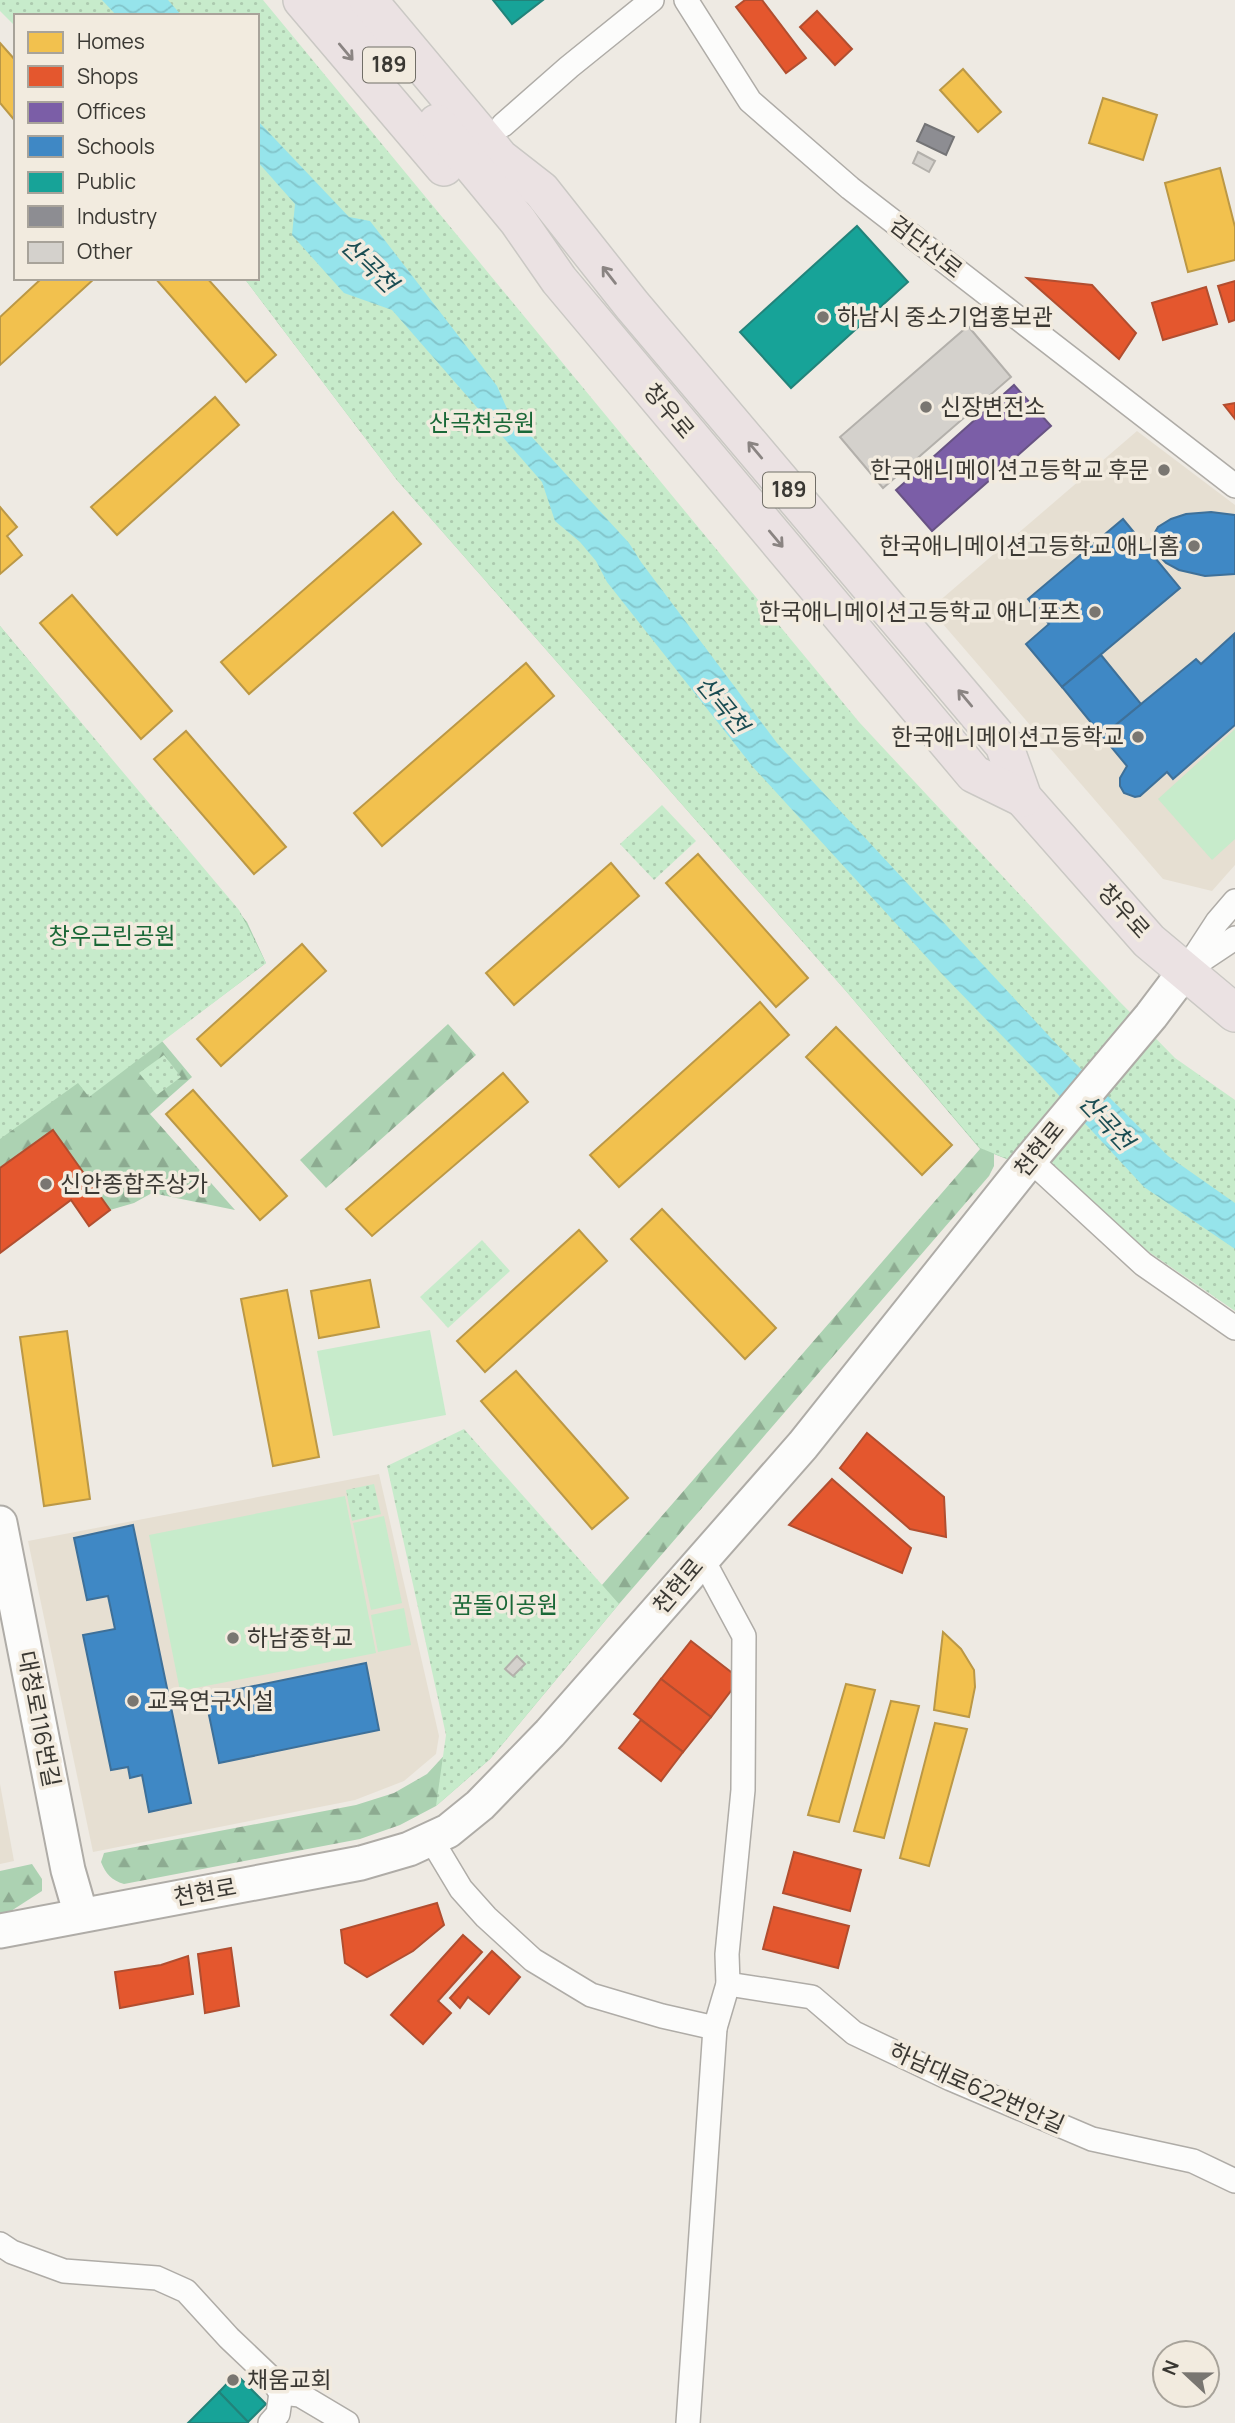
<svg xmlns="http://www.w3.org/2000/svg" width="1235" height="2423" viewBox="0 0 1235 2423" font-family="Manrope,'Noto Sans KR',sans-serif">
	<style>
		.built { fill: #e6dfd2 }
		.forest { fill: url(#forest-firs) }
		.park { fill: url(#park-dots) }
		.pitch { fill: #c7ebcb }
		.water { fill: url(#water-waves) }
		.homes { fill: #f2c14e; stroke: #bb9846; stroke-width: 2 }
		.shops { fill: #e4572e; stroke: #b14e30; stroke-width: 2 }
		.offices { fill: #7b5ea7; stroke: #685384; stroke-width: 2 }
		.schools { fill: #3f88c5; stroke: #3e7099; stroke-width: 2 }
		.public { fill: #17a398; stroke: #22837a; stroke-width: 2 }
		.industry { fill: #8d8d92; stroke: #747476; stroke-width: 2 }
		.building { fill: #d4d1cc; stroke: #b3b0ab; stroke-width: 2 }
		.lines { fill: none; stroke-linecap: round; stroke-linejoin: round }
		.minor-casing { stroke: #afaca7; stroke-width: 26 }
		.secondary-casing { stroke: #afaca7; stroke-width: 37 }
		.primary-casing { stroke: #cac8c4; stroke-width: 40 }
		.minor { stroke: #fcfcfb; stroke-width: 23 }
		.secondary { stroke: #fcfcfb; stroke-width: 33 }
		.primary { stroke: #ebe2e3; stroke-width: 37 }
		.oneway { stroke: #8a8482 }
		.poi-dot { fill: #797671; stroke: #f2ebdf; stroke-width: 2.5 }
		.labels { text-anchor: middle; stroke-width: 7; stroke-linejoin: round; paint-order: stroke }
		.shield { fill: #f2ebdf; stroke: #716e67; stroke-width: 2 }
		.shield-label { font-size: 21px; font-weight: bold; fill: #3a3833 }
		.street-label { font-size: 23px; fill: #3a3833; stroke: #f2ebdf }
		.poi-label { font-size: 23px; fill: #3a3833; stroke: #f2ebdf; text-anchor: start }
		.park-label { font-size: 23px; fill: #1a6837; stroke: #f2ebdf }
		.water-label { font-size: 24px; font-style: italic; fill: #194c52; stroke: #f2ebdf }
	</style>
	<defs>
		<pattern id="forest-firs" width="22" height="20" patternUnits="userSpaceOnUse" patternTransform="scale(1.75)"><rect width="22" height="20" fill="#acd2b2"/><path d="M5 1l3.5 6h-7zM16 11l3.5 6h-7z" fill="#8dab91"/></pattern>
		<pattern id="park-dots" width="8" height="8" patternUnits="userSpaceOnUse" patternTransform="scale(1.75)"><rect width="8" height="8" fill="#c7ebcb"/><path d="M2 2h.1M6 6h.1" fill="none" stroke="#accaaf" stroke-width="1.8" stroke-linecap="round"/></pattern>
		<pattern id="water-waves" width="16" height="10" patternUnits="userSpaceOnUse" patternTransform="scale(1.75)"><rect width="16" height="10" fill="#96e4eb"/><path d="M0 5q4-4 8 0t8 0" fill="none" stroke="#82c4ca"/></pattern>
	</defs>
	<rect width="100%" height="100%" fill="#eeeae3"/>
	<g class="built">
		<polygon points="1137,431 1235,505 1235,865 1212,891 1163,879 930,609"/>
		<polygon points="379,1474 439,1736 436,1754 404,1781 355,1800 93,1852 28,1541"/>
		<polygon points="0,1784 14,1861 0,1864"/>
	</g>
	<g class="forest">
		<path d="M 244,278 L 257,278 L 1060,1180 L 994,1154 L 994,1166 L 989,1176 L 619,1604 L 490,1759 L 436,1806 L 400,1825 L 360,1839 L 124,1884 C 111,1880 106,1874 101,1862 L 104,1853 L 356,1805 L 394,1793 L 427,1774 L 602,1585 L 980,1149 L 846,991 L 397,480 Z"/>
		<polygon points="0,626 247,922 266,963 162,1041 192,1077 150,1114 235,1210 152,1193 134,1203 110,1210 53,1130 0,1168"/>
		<polygon points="448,1024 476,1055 326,1188 300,1160"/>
		<polygon points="32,1864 42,1879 42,1891 11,1911 0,1914 0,1871"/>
	</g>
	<g class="park">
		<polygon points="0,0 263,0 859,722 1118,1000 1175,1058 1235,1100 1235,1311 1092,1213 1060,1180 980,1148 846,991 397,480 244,278 257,278 257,16 16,16 16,27 0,11"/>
		<polygon points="0,626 239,910 266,963 89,1097 78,1083 0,1139"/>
		<polygon points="662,805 696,841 654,880 620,844"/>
		<polygon points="164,1055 181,1077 157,1095 139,1073"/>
		<polygon points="482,1240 510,1271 448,1328 420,1297"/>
		<polygon points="464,1429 619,1604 490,1759 436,1806 446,1735 387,1466"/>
		<polygon points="374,1484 381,1514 352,1521 346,1490"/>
	</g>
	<g class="pitch">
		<polygon points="1235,729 1235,839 1212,860 1158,799"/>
		<polygon points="430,1330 446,1415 333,1436 317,1351"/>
		<polygon points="345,1496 376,1653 180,1691 149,1535"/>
		<polygon points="384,1516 402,1603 371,1610 353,1523"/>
		<polygon points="404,1608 411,1645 378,1652 371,1615"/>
	</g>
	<g class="water">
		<polygon points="102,0 168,0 182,16 117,16"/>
		<polygon points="257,120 349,217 370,221 497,386 508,411 629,543 641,562 777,743 1063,1051 1168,1156 1235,1203 1235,1249 1144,1187 1041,1076 942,974 753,767 607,582 596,561 580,542 555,521 542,482 392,310 344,293 292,235 295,204 257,161"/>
	</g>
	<g class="homes">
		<polygon points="0,43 16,61 16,122 0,103"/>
		<polygon points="963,69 1001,112 978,132 940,90"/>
		<polygon points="1103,98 1157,115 1143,160 1089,143"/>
		<polygon points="1220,168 1235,227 1235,260 1188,272 1165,183"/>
		<polygon points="42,278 95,278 0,365 0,317"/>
		<polygon points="155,278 207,278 276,355 246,382"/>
		<polygon points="215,397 239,425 117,535 91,507"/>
		<polygon points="0,507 17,527 7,536 22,555 0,574"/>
		<polygon points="393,512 421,544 249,694 221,662"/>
		<polygon points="72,595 172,711 141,739 40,623"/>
		<polygon points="526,663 554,696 382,846 354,813"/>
		<polygon points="186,731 286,847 254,874 154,759"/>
		<polygon points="698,854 808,978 776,1007 666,883"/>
		<polygon points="611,863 639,896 514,1005 486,973"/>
		<polygon points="302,944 326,971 221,1066 197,1039"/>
		<polygon points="760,1002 789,1035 619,1187 590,1155"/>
		<polygon points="836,1027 952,1145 922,1175 806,1057"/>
		<polygon points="503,1073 528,1102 372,1236 346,1209"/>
		<polygon points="193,1090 287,1196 260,1220 166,1114"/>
		<polygon points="662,1209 776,1328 745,1359 631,1239"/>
		<polygon points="579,1230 607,1261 485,1372 457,1341"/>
		<polygon points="370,1280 379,1327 319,1338 311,1291"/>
		<polygon points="287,1290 319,1457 273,1466 241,1299"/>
		<polygon points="67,1331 90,1499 44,1506 20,1337"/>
		<polygon points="516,1371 628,1498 592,1529 481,1401"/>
		<polygon points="943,1632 961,1649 974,1670 975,1687 969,1717 934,1710"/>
		<polygon points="846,1684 875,1690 839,1822 808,1815"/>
		<polygon points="891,1701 919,1706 884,1838 854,1831"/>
		<polygon points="935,1723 967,1729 929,1866 900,1858"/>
	</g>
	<g class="shops">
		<polygon points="745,0 762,0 806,58 786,73 736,7"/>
		<polygon points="817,11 852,49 835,65 800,27"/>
		<polygon points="1027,278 1092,285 1136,333 1119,359"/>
		<polygon points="1235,281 1235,320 1229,322 1218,286"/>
		<polygon points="1206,287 1217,324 1163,340 1152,303"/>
		<polygon points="1235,403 1235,419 1224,405"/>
		<polygon points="53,1130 110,1210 89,1226 71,1200 0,1253 0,1168"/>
		<polygon points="867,1433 944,1497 946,1537 910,1529 840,1468"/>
		<polygon points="832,1479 911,1548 902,1573 789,1525"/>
		<polygon points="691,1641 740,1679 711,1717 661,1679"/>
		<polygon points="661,1679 711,1717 683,1752 634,1714"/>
		<polygon points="641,1720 683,1752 661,1781 619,1748"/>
		<polygon points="794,1852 861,1870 850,1911 783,1893"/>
		<polygon points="437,1903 444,1925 413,1951 367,1977 345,1963 341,1930"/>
		<polygon points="774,1907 849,1926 838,1968 763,1949"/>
		<polygon points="463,1935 482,1952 438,2001 451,2013 423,2044 391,2015"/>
		<polygon points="231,1948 239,2006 205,2013 198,1954"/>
		<polygon points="492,1951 520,1977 489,2014 468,1997 460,2008 450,1998"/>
		<polygon points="188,1956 193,1994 120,2008 115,1972 161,1965"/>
	</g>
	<polygon class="offices" points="1014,385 1051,426 932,531 896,490"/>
	<g class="schools">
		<polygon points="1211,512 1235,515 1235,574 1205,576 1179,570 1166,563 1156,553 1151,539 1158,527 1171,519 1186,514"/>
		<polygon points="1123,519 1180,588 1062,687 1026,644 1049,624 1028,599"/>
		<polygon points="1234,634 1235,725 1173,779 1167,772 1140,796 1135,797 1124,793 1120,786 1120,778 1127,766 1102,736 1196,659 1201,664"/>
		<polygon points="1101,655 1141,704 1102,736 1062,687"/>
		<polygon points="133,1525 191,1803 149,1812 142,1775 130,1778 128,1767 111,1770 83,1635 115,1629 108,1596 87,1600 74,1538"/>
		<polygon points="366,1663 379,1730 219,1763 205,1696"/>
	</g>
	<g class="public">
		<polygon points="493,0 543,0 512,24"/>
		<polygon points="857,226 908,282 791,388 740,332"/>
		<polygon points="236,2374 266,2404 248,2422 219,2392"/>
		<polygon points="219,2392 248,2422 247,2423 188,2423"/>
	</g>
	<polygon class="industry" points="925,124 954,137 946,155 917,141"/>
	<g class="building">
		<polygon points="918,152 935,161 929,172 913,163"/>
		<polygon points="968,326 1011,377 883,488 840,437"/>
		<polygon points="517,1656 525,1664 513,1676 505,1669"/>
	</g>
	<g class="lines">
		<g class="minor-casing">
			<g id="minor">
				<polyline points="686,0 750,101 850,188 1235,486"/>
				<polyline points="503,125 569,67 652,0"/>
				<polyline points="1193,966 1235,938"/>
				<polyline points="1185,971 1217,922 1235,901"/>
				<polyline points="1030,1160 1143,1264 1235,1328"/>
				<polyline points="431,1839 461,1889 486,1917 533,1960 591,1995 662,2016 715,2028 728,1984 727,1954 743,1790 744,1636 702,1558"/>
				<polyline points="728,1984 812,1997 854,2033 951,2079 1092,2139 1193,2161 1235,2181"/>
				<polyline points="0,2244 12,2252 64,2271 157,2278 186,2291 229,2338 270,2377 281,2393 300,2395 347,2423"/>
				<polyline points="270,2423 278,2414 281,2393"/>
				<polyline points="688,2423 715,2028"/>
			</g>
		</g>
		<g class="secondary-casing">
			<g id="secondary">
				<polyline points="0,1523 68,1870 81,1915"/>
				<polyline points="0,1931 361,1863 409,1849 448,1831 480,1805 550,1733 803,1445 1030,1160 1151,1016 1185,971"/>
			</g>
		</g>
		<g class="primary-casing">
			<g id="primary">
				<polyline points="302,0 444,167"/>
				<polyline points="335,0 378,52"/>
				<polyline points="368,0 500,158 541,190 632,305 1004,745 1023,798 1149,941 1235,1013"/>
				<polyline points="437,123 518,221 559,280 974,774 1023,798"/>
			</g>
		</g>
		<use href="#minor" class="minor"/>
		<use href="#secondary" class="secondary"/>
		<use href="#primary" class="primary"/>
	</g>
	<defs><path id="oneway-shaft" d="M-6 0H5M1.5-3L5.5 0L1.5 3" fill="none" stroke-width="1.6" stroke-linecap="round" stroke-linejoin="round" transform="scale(1.75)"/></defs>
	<g class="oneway">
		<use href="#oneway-shaft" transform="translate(346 52) rotate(50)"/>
		<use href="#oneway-shaft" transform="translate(609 275) rotate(-128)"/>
		<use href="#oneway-shaft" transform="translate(755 450) rotate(-130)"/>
		<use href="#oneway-shaft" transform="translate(776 539) rotate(50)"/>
		<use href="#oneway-shaft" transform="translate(965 698) rotate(-130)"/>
	</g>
	<g class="poi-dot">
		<circle cx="823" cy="317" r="7"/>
		<circle cx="926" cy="407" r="7"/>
		<circle cx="1164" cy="470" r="7"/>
		<circle cx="1194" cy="546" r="7"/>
		<circle cx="1095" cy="612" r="7"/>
		<circle cx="1138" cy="737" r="7"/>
		<circle cx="46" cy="1184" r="7"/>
		<circle cx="233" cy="1638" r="7"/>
		<circle cx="133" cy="1701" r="7"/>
		<circle cx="233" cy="2380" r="7"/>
	</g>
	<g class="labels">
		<g class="shield">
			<rect x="363" y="47.5" width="52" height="35" rx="5"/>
			<rect x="763" y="472.5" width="52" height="35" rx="5"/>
		</g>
		<g class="shield-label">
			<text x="389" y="72">189</text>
			<text x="789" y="497">189</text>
		</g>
		<g class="street-label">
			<text transform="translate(926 247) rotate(38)" y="8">검단산로</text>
			<text transform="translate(669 411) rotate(50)" y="8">창우로</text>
			<text transform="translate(1124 911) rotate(48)" y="8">창우로</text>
			<text transform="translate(1039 1149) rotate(-51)" y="8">천현로</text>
			<text transform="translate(678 1586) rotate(-50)" y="8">천현로</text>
			<text transform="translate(39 1719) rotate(79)" y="8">대청로116번길</text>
			<text transform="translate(205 1892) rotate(-10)" y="8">천현로</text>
			<text transform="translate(977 2088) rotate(24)" y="8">하남대로622번안길</text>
		</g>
		<g class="poi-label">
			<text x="837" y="325">하남시 중소기업홍보관</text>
			<text x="940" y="415">신장변전소</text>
			<text x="1150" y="478" text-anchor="end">한국애니메이션고등학교 후문</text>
			<text x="1180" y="554" text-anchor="end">한국애니메이션고등학교 애니홈</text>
			<text x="1081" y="620" text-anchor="end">한국애니메이션고등학교 애니포츠</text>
			<text x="1124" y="745" text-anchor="end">한국애니메이션고등학교</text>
			<text x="60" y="1192">신안종합주상가</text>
			<text x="247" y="1646">하남중학교</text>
			<text x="147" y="1709">교육연구시설</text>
			<text x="247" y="2388">채움교회</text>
		</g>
		<g class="park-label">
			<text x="482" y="431">산곡천공원</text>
			<text x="112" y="944">창우근린공원</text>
			<text x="505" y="1613">꿈돌이공원</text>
		</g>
		<g class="water-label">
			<text transform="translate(369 265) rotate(44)" y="8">산곡천</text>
			<text transform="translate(722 705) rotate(51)" y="8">산곡천</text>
			<text transform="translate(1106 1122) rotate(47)" y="8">산곡천</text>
		</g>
	</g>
	<rect x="14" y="14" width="245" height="266" fill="#f2ebdf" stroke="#a8a39a" stroke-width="2"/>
	<rect x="28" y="32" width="35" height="21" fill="#f2c14e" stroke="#a8a39a" stroke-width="2"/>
	<text x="77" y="49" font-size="21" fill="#3a3833">Homes</text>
	<rect x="28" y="66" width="35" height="21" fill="#e4572e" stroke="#a8a39a" stroke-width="2"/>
	<text x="77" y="84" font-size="21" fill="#3a3833">Shops</text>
	<rect x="28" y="102" width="35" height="21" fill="#7b5ea7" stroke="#a8a39a" stroke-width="2"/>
	<text x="77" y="119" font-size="21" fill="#3a3833">Offices</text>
	<rect x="28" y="136" width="35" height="21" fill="#3f88c5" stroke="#a8a39a" stroke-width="2"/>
	<text x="77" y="154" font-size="21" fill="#3a3833">Schools</text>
	<rect x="28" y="172" width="35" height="21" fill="#17a398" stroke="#a8a39a" stroke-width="2"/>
	<text x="77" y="189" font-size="21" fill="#3a3833">Public</text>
	<rect x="28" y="206" width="35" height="21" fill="#8d8d92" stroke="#a8a39a" stroke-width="2"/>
	<text x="77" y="224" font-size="21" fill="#3a3833">Industry</text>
	<rect x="28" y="242" width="35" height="21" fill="#d4d1cc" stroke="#a8a39a" stroke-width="2"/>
	<text x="77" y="259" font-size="21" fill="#3a3833">Other</text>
	<g transform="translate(1186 2374) rotate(292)"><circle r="33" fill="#f2ebdf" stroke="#a8a39a" stroke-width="2"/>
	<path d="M0-5L12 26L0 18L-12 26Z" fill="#797671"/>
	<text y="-10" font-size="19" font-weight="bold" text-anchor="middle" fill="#3a3833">N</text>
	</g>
</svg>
